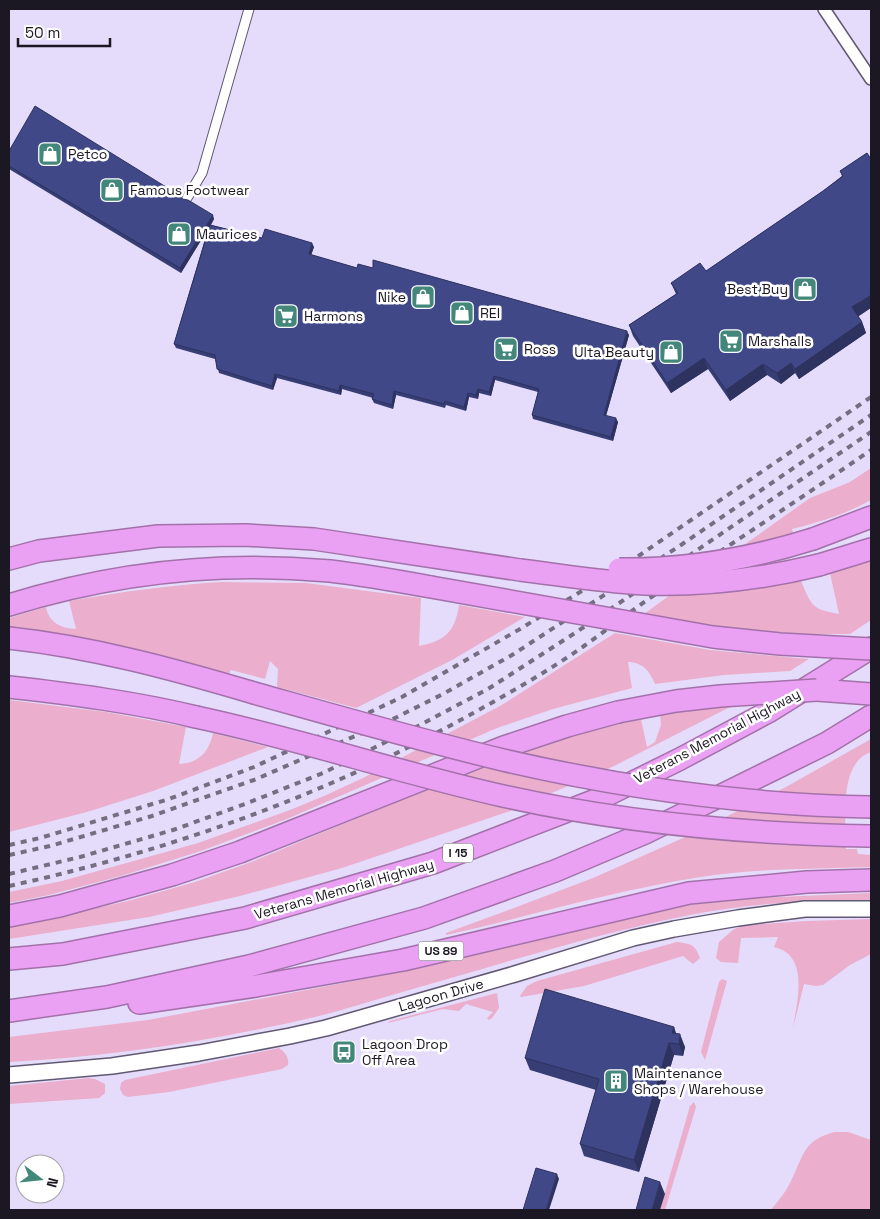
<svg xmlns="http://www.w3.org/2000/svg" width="880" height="1219" viewBox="0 0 880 1219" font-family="'Space Grotesk',sans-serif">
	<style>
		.green { fill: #ebaecd }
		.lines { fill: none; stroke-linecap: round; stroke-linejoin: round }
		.pedestrian-casing { stroke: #615973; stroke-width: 11 }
		.minor-casing { stroke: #615973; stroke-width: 14 }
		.tertiary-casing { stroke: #615973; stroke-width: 18 }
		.motorway-casing { stroke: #a371aa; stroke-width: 24 }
		.pedestrian { stroke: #fff; stroke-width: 9 }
		.minor { stroke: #fff; stroke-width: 11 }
		.tertiary { stroke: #fff; stroke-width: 15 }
		.motorway { stroke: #eba1f3; stroke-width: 21 }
		.rail { stroke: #756e82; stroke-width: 4; stroke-dasharray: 6 6; stroke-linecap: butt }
		.motorway-bridge-casing { stroke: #a371aa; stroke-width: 24; stroke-linecap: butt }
		.motorway-bridge { stroke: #eba1f3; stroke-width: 21 }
		.wall { fill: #373e75 }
		.shaded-wall { fill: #2d325f }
		.building { fill: #404888; stroke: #2d325f }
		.labels { text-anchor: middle; stroke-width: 5; stroke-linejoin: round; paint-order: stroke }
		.shield { fill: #fff; stroke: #605d65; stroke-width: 1 }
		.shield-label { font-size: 12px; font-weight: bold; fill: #1c1823 }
		.poi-label { font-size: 14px; fill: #1c1823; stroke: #fff; text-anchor: start }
		.street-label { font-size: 14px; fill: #1c1823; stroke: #fff }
	</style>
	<rect width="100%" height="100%" fill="#e5dbfa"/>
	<g class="green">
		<path d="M 871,468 L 871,500 C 846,514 820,522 792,529 L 794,535 L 741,547 L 810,498 L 850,482 Z"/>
		<path d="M 871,561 L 871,620 L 850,634 L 805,634 L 760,631 L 706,625 L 644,614 L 670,595 L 722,592 L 801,581 C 812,606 811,609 839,614 L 830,573 Z"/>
		<path d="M 222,582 L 306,583 L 421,598 L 419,646 C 445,641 455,632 459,605 L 525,617 L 452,660 L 356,708 L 277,687 L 278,669 L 270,661 L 265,679 L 231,670 L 229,674 L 101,642 L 9,628 L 9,618 L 46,607 C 49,623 61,628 76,629 L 69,601 C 120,592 170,585 222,582 Z"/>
		<path d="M 615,633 L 710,650 L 809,659 L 790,671 L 724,675 L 655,684 C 650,672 643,662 628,662 L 632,688 L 553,709 L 497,728 L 287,819 L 201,851 L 121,876 L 49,895 L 9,903 L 9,892 L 62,881 L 198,843 L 290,810 L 324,796 L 363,778 L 500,706 Z"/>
		<path d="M 9,700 L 106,712 L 186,727 L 179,764 C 199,763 209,752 213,733 L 268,747 L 153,791 L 87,812 L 9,832 Z"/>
		<polygon points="734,705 612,767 510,811 342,868 240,896 149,917 9,939 9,927 128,901 195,882 251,862 389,805 535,748 572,735 641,719 647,747 655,742 661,725 660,714"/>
		<path d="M 871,739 L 871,752 C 838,763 846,821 846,849 L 857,849 L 858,854 L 871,855 L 871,867 C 815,869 757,868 701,877 C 615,890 531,916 446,935 L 446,933 L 514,908 L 593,878 L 683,838 L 786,787 Z"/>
		<path d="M 871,893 L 871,900 C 812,900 753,903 695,914 C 592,934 492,967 392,995 C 367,1002 343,1010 319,1016 C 217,1040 113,1057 9,1062 L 9,1037 L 148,1020 L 333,985 L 423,967 L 659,910 L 687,905 L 754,898 Z"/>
		<path d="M 871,919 L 871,954 L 850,965 L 823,985 L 816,986 L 804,984 L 793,1028 C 797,1002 810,955 774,947 L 778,937 L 741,938 L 738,963 L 721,962 L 716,958 L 719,942 L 734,929 L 747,925 L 807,921 Z"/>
		<path d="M 677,942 C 691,944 695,944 700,958 L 693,964 L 683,956 L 584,986 L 521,997 L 520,996 L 527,986 L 537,981 Z"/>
		<polygon points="722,979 727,981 705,1060 701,1052 719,982"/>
		<polygon points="497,993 499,1008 492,1018 489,1020 487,1018 493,1012 466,1004 459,1011 443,1009 388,1023 390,1021"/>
		<path d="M 279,1048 C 285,1052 289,1057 288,1065 L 282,1069 L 169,1092 L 128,1097 L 123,1095 L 120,1089 L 121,1083 L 125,1080 Z"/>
		<polygon points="89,1078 95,1079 105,1084 105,1093 99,1098 9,1104 9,1086"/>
		<polygon points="694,1102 696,1107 665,1210 660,1210 690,1106"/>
		<path d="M 835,1132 L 848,1132 L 871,1140 L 871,1210 L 771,1210 C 778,1201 786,1192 791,1181 C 804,1155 803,1140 835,1132 Z"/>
	</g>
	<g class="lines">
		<g class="pedestrian-casing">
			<polyline id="pedestrian" points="187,198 202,173 249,9"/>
		</g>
		<g class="minor-casing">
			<polyline id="minor" points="824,9 871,79"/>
		</g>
		<g class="tertiary-casing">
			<polyline id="tertiary" points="9,1075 112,1066 199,1053 290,1036 326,1028 515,974 633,938 674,929 738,918 805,909 871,909"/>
		</g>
		<g class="motorway-casing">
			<g id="motorway">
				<polyline points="813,539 871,517"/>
				<polyline points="9,559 39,551 158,536 245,535 314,539 520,570"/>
				<polyline points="819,565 871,549"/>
				<path d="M 9,605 C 112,573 222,561 330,571 C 364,575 398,581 431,587"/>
				<path d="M 9,638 C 92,647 173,669 254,693"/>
				<path d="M 9,687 C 72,694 134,702 196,717"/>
				<polyline points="817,690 871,694"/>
				<polyline points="9,916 60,906 172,875 240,852 504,747 567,726 618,712"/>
				<polyline points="9,959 63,954 245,918 433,863 601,798 680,759 768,712 871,648"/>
				<polyline points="139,1003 256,986 403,960 689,893 807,882 871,880"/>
				<polyline points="9,1011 107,997 249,966 424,918 555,871 645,833 827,743 871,716"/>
			</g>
		</g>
		<use href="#pedestrian" class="pedestrian"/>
		<use href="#minor" class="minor"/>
		<use href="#tertiary" class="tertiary"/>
		<use href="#motorway" class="motorway"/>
		<g class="rail">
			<polyline points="9,845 40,838 169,799 254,767 402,697 520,629 637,557 871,397"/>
			<polyline points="9,855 50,846 152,816 254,780 385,723 443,694 512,655 681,545 871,415"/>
			<polyline points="9,874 80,857 173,830 245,804 323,773 418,726 488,689 578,631 871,432"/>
			<path d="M 9,886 C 169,851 323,796 466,717 C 506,695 547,672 584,646 C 605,631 626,615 647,600 C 722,550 797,501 871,450"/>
		</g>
		<g class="motorway-bridge-casing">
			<g id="motorway-bridge">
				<path d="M 619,569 C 686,570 749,559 813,539"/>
				<path d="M 520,570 C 561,575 603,582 645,584 C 704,586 762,579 819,565"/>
				<polyline points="431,587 713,637 780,644 871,649"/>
				<path d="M 254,693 C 336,716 419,740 503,760 C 624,788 747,805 871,807"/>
				<polyline points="618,712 676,701 720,696 817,690"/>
				<path d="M 196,717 C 300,739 400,773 503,796 C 624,823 747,834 870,836"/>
			</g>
		</g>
		<use href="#motorway-bridge" class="motorway-bridge"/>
	</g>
	<g class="wall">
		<polygon points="9,151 182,199 214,219 211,225 262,238 314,247 311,255 357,268 629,335 606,416 618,422 613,441 533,419 532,415 538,392 495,380 491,396 479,393 478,399 469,397 466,411 446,405 445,408 396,395 393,409 374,403 372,399 373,398 342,389 341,395 277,378 273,390 219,373 215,359 176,348 174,344 208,229 181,273 9,169"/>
		<polygon points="867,153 858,317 862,322 866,333 799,379 795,373 781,384 767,375 730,401 708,369 671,393 633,336 629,325 676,294 671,283 706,271 823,191 842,176 840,171"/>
		<polygon points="674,1027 676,1034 685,1047 683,1056 674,1055 639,1172 584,1156 580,1144 596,1090 530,1070 525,1058"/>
	</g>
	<g class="shaded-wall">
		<polygon points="213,215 214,219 181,273 180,268"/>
		<polygon points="312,243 314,247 310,258 309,254"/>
		<polygon points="871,295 871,308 856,318 852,307"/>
		<polygon points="862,322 866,333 799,379 795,369"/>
		<polygon points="627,331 629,335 605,419 604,415"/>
		<polygon points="704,358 708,369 671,393 667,383"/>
		<polygon points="791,363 795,373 781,384 777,373"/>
		<polygon points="763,364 767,375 730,401 726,390"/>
		<polygon points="275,374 277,378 273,390 272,386"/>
		<polygon points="494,376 495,380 491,396 489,392"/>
		<polygon points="340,385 342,389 341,395 339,391"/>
		<polygon points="478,389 479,393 478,399 476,395"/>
		<polygon points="394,391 396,395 393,409 392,405"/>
		<polygon points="468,393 469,397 466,411 464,407"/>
		<polygon points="616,418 618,422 613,441 611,437"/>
		<polygon points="674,1027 678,1040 672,1033"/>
		<polygon points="680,1034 685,1047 683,1056 679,1044"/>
		<polygon points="669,1043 674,1055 639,1172 634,1160"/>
		<polygon points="557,1174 559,1179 549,1210 546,1210"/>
		<polygon points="660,1182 665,1194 660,1210 652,1210"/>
	</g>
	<g class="building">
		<polygon points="35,106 179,195 182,199 188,200 213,215 180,268 9,166 9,151"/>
		<polygon points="867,153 871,159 871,295 852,307 862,322 795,369 791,363 777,373 763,364 726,390 704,358 667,383 629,325 678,293 671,283 700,263 706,271 823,191 843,176 840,171"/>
		<polygon points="210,225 262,238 265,229 312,243 309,254 357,268 358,264 373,268 373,260 627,331 604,415 616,418 611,437 532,415 539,389 494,376 489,392 478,389 476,395 468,393 464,407 445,401 444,404 394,391 392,405 372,399 374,394 340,385 339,391 275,374 272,386 217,369 215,355 174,344"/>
		<polygon points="545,989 674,1027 672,1033 680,1034 679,1044 669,1043 634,1160 580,1144 599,1079 525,1058"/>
		<polygon points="536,1168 557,1174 546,1210 523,1210"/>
		<polygon points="645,1177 660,1182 652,1210 636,1210"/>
	</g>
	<defs>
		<g id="shop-square" transform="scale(1.25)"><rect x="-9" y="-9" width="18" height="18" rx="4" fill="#43867a" stroke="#fff"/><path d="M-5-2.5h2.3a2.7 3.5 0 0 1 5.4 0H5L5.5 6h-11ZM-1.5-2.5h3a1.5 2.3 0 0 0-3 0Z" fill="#fff"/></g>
		<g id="supermarket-square" transform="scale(1.25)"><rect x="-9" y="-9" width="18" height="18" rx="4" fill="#43867a" stroke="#fff"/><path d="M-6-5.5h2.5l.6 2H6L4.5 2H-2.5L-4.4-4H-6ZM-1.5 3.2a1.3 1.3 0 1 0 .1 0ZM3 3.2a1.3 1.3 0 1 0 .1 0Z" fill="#fff"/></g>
		<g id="bus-square" transform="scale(1.25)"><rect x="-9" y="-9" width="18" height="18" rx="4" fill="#43867a" stroke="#fff"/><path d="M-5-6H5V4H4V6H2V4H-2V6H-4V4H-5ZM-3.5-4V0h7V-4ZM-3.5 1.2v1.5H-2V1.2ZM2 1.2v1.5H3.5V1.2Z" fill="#fff"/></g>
		<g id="building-square" transform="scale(1.25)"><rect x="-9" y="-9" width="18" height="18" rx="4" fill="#43867a" stroke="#fff"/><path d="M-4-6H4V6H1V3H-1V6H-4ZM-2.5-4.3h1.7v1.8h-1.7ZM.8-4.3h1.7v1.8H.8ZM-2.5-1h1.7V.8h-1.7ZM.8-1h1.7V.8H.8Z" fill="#fff"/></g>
	</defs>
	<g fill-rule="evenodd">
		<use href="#shop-square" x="50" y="154"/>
		<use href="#shop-square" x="112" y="190"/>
		<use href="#shop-square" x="179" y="234"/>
		<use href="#shop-square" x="805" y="289"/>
		<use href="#shop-square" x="423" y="297"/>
		<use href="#shop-square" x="462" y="313"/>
		<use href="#supermarket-square" x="286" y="316"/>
		<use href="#supermarket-square" x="731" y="341"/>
		<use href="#supermarket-square" x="506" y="349"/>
		<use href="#shop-square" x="671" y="352"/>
		<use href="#bus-square" x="344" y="1052"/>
		<use href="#building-square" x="616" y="1081"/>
	</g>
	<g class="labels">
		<g class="shield">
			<rect x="443" y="843.5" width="30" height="19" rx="4"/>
			<rect x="418.5" y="941.5" width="45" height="19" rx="4"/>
		</g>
		<g class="shield-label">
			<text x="458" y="857">I 15</text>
			<text x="441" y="955">US 89</text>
		</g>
		<g class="poi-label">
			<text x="68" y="159">Petco</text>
			<text x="130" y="195">Famous Footwear</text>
			<text x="196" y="239">Maurices</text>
			<text x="788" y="294" text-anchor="end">Best Buy</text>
			<text x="406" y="302" text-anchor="end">Nike</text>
			<text x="480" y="318">REI</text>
			<text x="304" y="321">Harmons</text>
			<text x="748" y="346">Marshalls</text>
			<text x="524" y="354">Ross</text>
			<text x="654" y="357" text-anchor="end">Ulta Beauty</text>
			<text x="362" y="1049">Lagoon Drop<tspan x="362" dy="16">Off Area</tspan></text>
			<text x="634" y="1078">Maintenance<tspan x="634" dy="16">Shops / Warehouse</tspan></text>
		</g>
		<g class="street-label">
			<text transform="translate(717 736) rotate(-28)" y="5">Veterans Memorial Highway</text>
			<text transform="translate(344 889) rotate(-16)" y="5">Veterans Memorial Highway</text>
			<text transform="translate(441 995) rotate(-16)" y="5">Lagoon Drive</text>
		</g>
	</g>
	<rect width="880" height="1219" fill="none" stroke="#1c1823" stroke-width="20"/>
	<g transform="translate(40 1179) rotate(106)"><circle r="24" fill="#ffffff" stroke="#a4a3a7"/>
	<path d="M0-4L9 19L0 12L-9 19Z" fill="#43867a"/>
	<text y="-8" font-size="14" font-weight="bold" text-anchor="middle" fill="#1c1823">N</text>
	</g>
	<path d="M18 38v8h92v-8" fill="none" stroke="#1c1823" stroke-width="2.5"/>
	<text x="25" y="38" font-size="15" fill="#1c1823" stroke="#ffffff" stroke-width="4" paint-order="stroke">50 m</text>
</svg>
